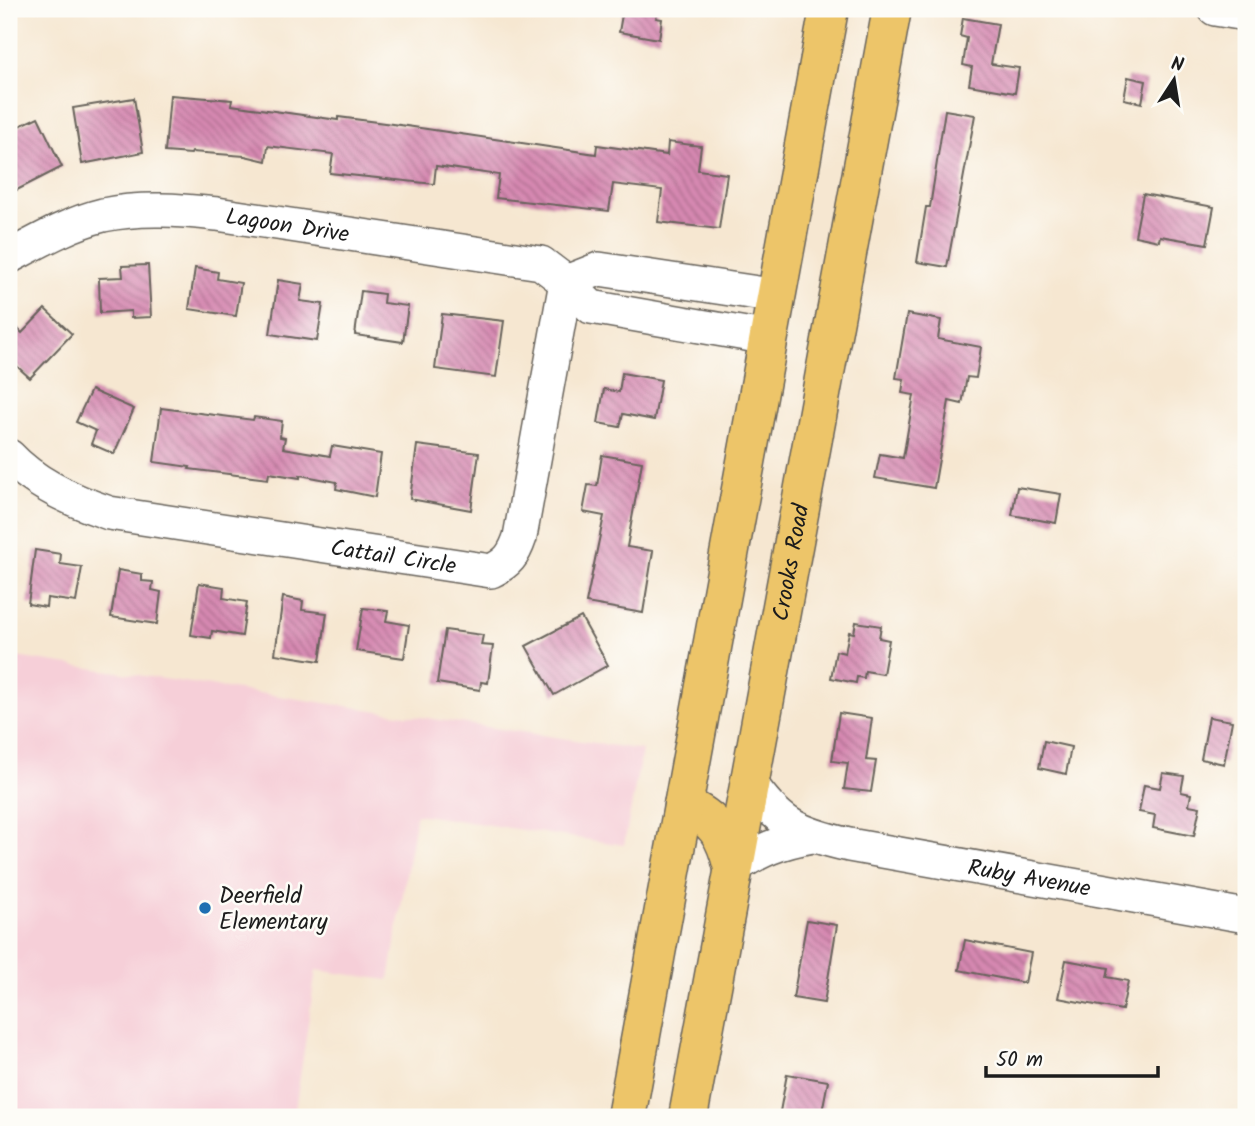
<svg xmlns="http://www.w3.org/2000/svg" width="1255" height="1126" viewBox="0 0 1255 1126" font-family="Kalam,sans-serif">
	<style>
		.built { fill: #f6cfd8 }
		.building { fill: url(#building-back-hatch) }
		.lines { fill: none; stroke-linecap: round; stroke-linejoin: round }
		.minor-casing { stroke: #68635b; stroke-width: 36 }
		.major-casing { stroke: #68635b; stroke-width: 41 }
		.minor { stroke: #fff; stroke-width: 33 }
		.major { stroke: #edc569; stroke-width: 38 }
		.poi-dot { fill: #1f6fb2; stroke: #fdfcf7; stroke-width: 2.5 }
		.labels { text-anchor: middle; stroke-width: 5; stroke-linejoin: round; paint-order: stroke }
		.street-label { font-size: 23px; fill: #1c1c1c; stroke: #fdfcf7 }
		.poi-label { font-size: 23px; fill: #1c1c1c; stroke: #fdfcf7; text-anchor: start }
	</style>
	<defs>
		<pattern id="building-back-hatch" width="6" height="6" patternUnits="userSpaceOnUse" patternTransform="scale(1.75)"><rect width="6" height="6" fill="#d688b1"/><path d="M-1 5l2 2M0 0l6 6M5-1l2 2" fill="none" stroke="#ad6e8f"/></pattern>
	</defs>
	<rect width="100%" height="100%" fill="#fdfcf7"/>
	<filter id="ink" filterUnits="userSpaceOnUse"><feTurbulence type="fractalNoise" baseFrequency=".0143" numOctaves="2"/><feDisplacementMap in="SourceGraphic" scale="14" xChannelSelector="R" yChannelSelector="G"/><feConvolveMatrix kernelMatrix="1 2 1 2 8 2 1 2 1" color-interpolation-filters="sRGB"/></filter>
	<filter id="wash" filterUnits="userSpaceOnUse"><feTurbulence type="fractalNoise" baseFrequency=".00686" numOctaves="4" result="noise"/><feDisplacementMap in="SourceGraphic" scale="28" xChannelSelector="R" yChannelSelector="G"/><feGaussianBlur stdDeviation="1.57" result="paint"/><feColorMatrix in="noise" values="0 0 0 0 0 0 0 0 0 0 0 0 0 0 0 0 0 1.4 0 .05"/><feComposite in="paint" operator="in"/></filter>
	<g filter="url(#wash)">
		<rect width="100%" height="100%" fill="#f6e7d1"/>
		<polygon class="built" points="9,656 642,750 624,845 416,814 389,980 316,970 294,1117 9,1117"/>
		<g id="blocks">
			<g class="building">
				<polygon points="623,9 658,9 656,18 662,19 659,39 619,32"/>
				<polygon points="963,18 998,24 991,64 1019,68 1015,93 969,85 972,67 963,65 967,38 960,36"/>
				<polygon points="1128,77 1146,81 1142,103 1124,99"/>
				<polygon points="170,95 232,100 231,105 338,120 338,117 400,125 596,154 597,145 667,155 668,142 701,146 698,170 727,174 719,229 658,222 662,190 613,184 609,211 496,198 499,175 436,166 434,184 330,173 333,154 268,146 266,161 245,156 192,152 191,154 165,152"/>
				<polygon points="134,98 143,152 82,164 73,108"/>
				<polygon points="945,110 975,115 947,267 917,262 926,207 930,207"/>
				<polygon points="38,117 62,167 9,194 9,131"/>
				<polygon points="1143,194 1214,207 1207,244 1160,236 1159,241 1135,236"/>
				<polygon points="148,265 151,317 131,318 131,311 100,313 99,278 123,277 122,266"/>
				<polygon points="195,268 218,272 217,279 241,283 236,316 189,309"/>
				<polygon points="278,280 303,284 300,301 323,304 317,341 270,334"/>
				<polygon points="361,291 384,294 383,303 408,306 403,342 355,335"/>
				<polygon points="45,309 72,334 30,378 9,359 9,320 22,333"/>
				<polygon points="442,314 504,321 496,377 435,369"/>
				<polygon points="907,314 941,320 938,339 981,347 976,378 967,377 962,404 949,401 934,488 875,478 880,454 903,458 914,395 902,393 904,379 896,378"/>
				<polygon points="622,373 661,380 654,420 623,414 620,427 598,423 604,389 619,392"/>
				<polygon points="91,390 134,409 114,454 91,444 96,431 76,422"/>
				<polygon points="161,408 253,420 254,417 282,421 280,437 285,438 283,448 330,456 332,446 381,454 375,497 336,489 337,482 300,475 300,478 269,473 268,479 189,469 190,467 154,462"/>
				<polygon points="417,445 479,453 471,510 410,499"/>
				<polygon points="602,455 642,462 627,547 653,551 643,613 586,603 604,516 583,512 588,485 597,486"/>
				<polygon points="1017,487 1061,494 1056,523 1012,515"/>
				<polygon points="35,550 61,554 60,564 82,567 76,602 47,598 46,607 28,604"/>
				<polygon points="118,570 142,574 142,581 153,582 152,590 161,592 157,624 111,617"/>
				<polygon points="199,583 224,587 223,598 247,602 242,636 212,631 211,638 191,635"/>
				<polygon points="283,597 303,601 302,610 327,613 320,661 275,654"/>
				<polygon points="363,608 388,611 386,621 409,625 404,658 356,651"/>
				<polygon points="581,617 608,665 554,695 526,646"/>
				<polygon points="856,622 881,626 879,638 889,640 883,674 865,671 864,678 857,677 856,683 831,678 836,651 845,653 849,632 854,633"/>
				<polygon points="445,630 483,635 481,645 493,646 488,683 481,682 480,690 437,683"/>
				<polygon points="839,713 872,718 866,760 876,761 871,792 844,789 848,763 832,761"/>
				<polygon points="1209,717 1232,721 1224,764 1201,759"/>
				<polygon points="1044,741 1071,747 1066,774 1039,768"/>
				<polygon points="1163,773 1184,776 1181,792 1191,794 1189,805 1200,807 1194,836 1153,828 1155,815 1139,812 1144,785 1160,788"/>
				<polygon points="807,920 837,925 824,1003 793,998"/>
				<polygon points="965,940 1031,953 1025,983 959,970"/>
				<polygon points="1066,960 1109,968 1107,977 1128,981 1122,1010 1058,998"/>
				<polygon points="787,1074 828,1081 821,1117 779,1117"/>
			</g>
		</g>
	</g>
	<g filter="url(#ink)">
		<use href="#blocks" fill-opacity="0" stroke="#68635b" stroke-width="2"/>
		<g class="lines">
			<g class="minor-casing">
				<g id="minor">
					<polyline points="1215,9 1246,14"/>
					<path id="s1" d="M 9,257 C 39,241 70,223 103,215 C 141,207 180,210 217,214 L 541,263 L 566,282 L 591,307 L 769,338"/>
					<polyline points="566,282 599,269 777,296"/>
					<path id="s2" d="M 9,456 C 35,484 73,501 109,513 L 491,571 C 508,563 514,555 520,537 L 566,282"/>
					<path id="s3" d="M 749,781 C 779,825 798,833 849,845 L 1246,916"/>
					<path d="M 733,868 C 760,850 779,842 812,836"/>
				</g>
			</g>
			<g class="major-casing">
				<g id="major">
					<path d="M 683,805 C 715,818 725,835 733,868"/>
					<polyline points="626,1117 829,9"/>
					<path id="s4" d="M 688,1117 L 892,9"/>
				</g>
			</g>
			<use href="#minor" class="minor"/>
			<use href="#major" class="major"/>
		</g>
	</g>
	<circle class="poi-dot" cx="205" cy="908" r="7"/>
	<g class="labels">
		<g class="street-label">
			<text dy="8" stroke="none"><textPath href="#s1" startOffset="289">Lagoon Drive</textPath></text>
			<text dy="8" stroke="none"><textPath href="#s2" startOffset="404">Cattail Circle</textPath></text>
			<text dy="8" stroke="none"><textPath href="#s4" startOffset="564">Crooks Road</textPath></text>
			<text dy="8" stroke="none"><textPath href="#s3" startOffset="306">Ruby Avenue</textPath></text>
		</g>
		<g class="poi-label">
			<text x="219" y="903">Deerfield<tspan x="219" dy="26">Elementary</tspan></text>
		</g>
	</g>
	<rect width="1255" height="1126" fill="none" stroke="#fdfcf7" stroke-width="35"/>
	<g transform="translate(1174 80) rotate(12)" stroke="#fdfcf7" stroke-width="5" paint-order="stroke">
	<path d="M0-5L12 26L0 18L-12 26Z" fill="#1c1c1c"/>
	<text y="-10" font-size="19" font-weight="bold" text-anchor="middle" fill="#1c1c1c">N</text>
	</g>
	<path d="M986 1066v10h172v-10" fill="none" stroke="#1c1c1c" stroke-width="3.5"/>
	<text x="996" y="1066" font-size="21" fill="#1c1c1c" stroke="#fdfcf7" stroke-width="5" paint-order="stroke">50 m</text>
</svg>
